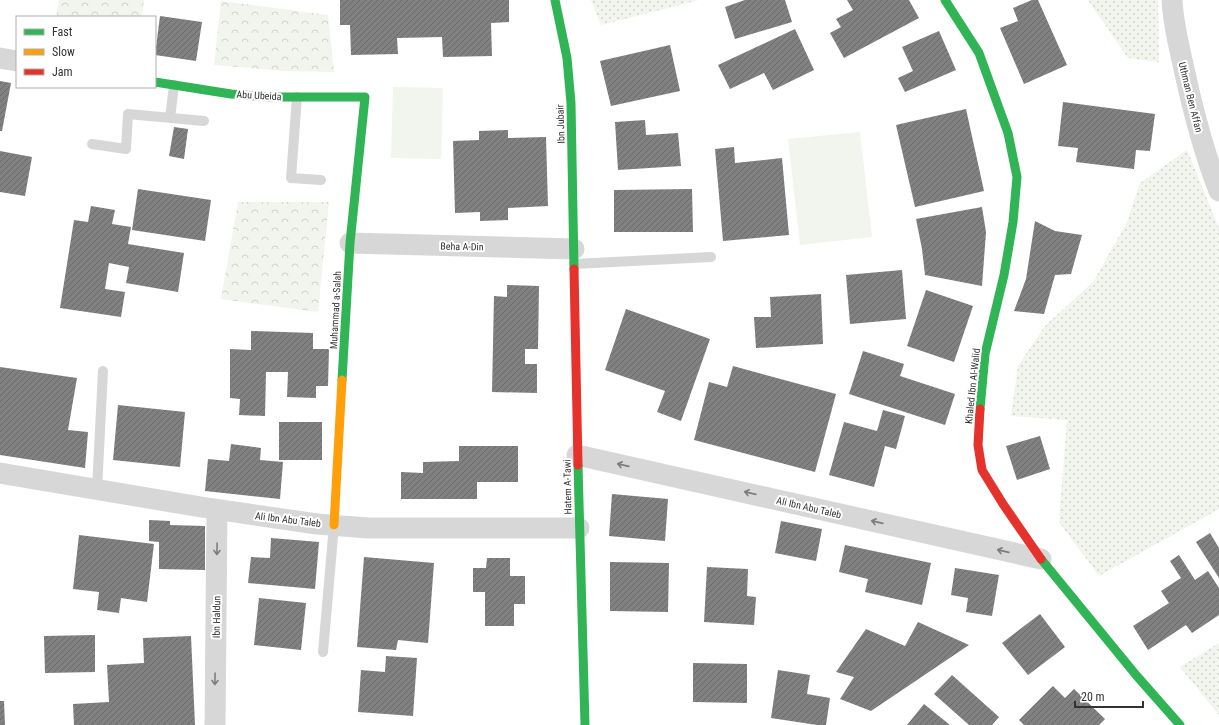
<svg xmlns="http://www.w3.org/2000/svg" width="1219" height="725" viewBox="0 0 1219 725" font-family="'Roboto Condensed',sans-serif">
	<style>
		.grass { fill: url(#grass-dots) }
		.forest { fill: url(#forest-crowns) }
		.pitch { fill: #f1f5ed }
		.building { fill: url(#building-hatch) }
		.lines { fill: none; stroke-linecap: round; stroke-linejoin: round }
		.lane { stroke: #d7d7d7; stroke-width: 10 }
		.street { stroke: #d7d7d7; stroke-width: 21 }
		.fast { stroke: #30b455; stroke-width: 9 }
		.slow { stroke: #ff9f0a; stroke-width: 9 }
		.jam { stroke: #e5322d; stroke-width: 9 }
		.oneway { stroke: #7d7d7d }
		.labels { text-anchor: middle; stroke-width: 4; stroke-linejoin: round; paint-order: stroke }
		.street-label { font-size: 10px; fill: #333; stroke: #fff }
	</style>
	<defs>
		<pattern id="grass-dots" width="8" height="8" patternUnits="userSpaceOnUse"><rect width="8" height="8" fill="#f1f5ed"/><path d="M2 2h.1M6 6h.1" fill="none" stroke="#cfd2cc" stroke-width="1.8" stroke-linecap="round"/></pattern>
		<pattern id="forest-crowns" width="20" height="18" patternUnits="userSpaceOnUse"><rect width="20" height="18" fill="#f1f5ed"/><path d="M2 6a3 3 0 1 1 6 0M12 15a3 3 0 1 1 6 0" fill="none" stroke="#cfd2cc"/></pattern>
		<pattern id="building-hatch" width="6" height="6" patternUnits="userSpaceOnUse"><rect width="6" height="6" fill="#818181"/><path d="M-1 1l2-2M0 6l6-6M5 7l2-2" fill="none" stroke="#6a6a6a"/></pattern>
	</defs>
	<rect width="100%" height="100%" fill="#fff"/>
	<g class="grass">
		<polygon points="591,0 699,0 601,25"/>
		<polygon points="1088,0 1158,0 1159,62 1128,58"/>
		<polygon points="1187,150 1219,228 1219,509 1099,576 1059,522 1067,420 1011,416 1018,366 1045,326 1094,281 1127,222 1140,183"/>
		<polygon points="1219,643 1219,715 1180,667"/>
	</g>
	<g class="forest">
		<polygon points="59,0 144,0 142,17 56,17"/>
		<polygon points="221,1 328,15 334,72 285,71 214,65"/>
		<polygon points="238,202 329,202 318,312 221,299"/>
	</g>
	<g class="pitch">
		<polygon points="393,87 443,88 441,159 391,158"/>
		<polygon points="860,132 872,237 800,245 788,139"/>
	</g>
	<g class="building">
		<polygon points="340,0 509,0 509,22 491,23 492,56 443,57 442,37 397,38 398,54 351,55 350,25 340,25"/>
		<polygon points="745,0 785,0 792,22 735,39 725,7"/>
		<polygon points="847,0 909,0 919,18 844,58 830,33 841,27 836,19 853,10"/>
		<polygon points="1032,0 1038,0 1067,65 1024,84 1000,28 1018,21 1013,8"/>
		<polygon points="160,16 202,22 196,61 155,55"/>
		<polygon points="795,29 814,70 773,90 764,73 730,89 718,65"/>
		<polygon points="939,31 956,70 905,92 898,78 913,71 902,47"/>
		<polygon points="670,45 680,91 611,106 600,61"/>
		<polygon points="0,81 11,83 2,131 0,131"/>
		<polygon points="1063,102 1155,114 1150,151 1136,150 1134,169 1076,162 1078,148 1058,146"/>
		<polygon points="966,109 984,191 915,207 896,125"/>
		<polygon points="645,120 646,135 678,133 681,166 618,170 615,122"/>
		<polygon points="174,127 188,129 184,159 169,156"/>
		<polygon points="508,130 508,138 546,137 548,206 508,208 508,220 480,221 480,212 455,213 453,141 479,140 479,131"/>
		<polygon points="734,147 735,163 782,158 789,235 723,241 715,149"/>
		<polygon points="0,151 32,157 25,196 0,192"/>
		<polygon points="138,189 211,200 205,241 132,230"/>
		<polygon points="692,189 693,232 614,232 614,190"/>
		<polygon points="91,206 115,210 112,224 131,227 128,244 184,253 178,292 126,283 129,267 109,263 105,289 125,292 121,317 60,308 74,220 88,222"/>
		<polygon points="982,207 986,232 982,286 925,275 922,249 916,219"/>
		<polygon points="1035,221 1055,231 1082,235 1071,274 1055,275 1044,314 1014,311 1026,279"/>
		<polygon points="902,270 906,319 850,324 846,275"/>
		<polygon points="507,285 539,286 538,349 525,349 525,364 537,364 537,393 492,392 494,296 507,297"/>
		<polygon points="926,290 973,306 954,362 907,346"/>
		<polygon points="821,294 823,344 756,348 754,317 771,317 770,297"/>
		<polygon points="626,309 710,339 681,421 657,412 665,391 605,370"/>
		<polygon points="251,331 313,333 313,349 329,349 328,386 316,386 316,398 287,397 288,372 266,372 265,416 239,415 240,399 230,398 230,349 251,350"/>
		<polygon points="863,351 904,364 900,376 955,394 945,425 849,394"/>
		<polygon points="733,366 836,394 815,472 694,440 709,382 727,387"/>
		<polygon points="0,367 77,378 68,430 88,432 85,468 0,455"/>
		<polygon points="118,405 185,412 180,467 113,460"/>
		<polygon points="883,410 905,416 896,449 885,446 874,487 829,475 844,422 877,431"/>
		<rect x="279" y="422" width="43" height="38"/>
		<polygon points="1040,436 1050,469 1017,480 1006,446"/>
		<polygon points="231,444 261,448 260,460 283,462 280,499 205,491 208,459 229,461"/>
		<polygon points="459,446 518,446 518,482 477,482 477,499 401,499 401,472 423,473 423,462 459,461"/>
		<polygon points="612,494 668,499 665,541 609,536"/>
		<polygon points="149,520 170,521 170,525 205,526 205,570 159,569 159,542 149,541"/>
		<polygon points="781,521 822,529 816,561 775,553"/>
		<polygon points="1210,533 1219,548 1219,578 1196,542"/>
		<polygon points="79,535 154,544 147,602 121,598 119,613 97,610 99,592 73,589"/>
		<polygon points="271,538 319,542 315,589 248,583 251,557 270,558"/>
		<polygon points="845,545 931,563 922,605 865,592 868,579 839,572"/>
		<polygon points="1179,555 1195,580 1208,571 1219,588 1219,615 1192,633 1186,625 1148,650 1133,626 1169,603 1161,591 1181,578 1170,561"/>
		<polygon points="364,557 434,563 428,643 398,640 396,650 357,647"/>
		<polygon points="487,558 510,558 510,576 525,576 525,604 514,604 514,626 485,626 485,592 473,592 473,568 486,568"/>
		<polygon points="610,562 669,563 668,612 610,611"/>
		<polygon points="707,567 748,569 747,596 756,597 754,625 704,622"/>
		<polygon points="955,568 999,575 992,616 966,612 968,598 951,595"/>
		<polygon points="259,598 306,603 301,650 254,645"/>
		<polygon points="1040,614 1065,647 1028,675 1002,643"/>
		<polygon points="918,622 969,645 871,711 840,699 854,677 836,672 866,629 905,646"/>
		<polygon points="95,635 95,672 45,673 44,636"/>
		<polygon points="191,636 195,725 74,725 73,704 109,702 107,665 144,663 143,638"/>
		<polygon points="386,656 417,658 413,716 358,712 361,670 385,672"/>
		<polygon points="693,663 747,664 747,703 693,702"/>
		<polygon points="778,670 810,675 807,694 830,698 826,725 817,725 771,718"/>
		<polygon points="952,675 999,717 992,725 969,725 934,694"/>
		<polygon points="1053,686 1065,698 1074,689 1105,719 1099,725 1024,725 1019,720"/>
		<polygon points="0,701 4,701 5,725 0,725"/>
		<polygon points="924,704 950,725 907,725"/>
	</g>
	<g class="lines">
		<g class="lane">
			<polyline points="297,97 291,178 321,180"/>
			<polyline points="170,118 174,85"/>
			<polyline points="92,144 126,149 128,114 204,121"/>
			<polyline points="574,264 711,257"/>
			<polyline points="97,490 103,371"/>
			<polyline points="323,652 334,525"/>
		</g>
		<g class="street">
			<path d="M 1172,0 C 1173,21 1178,43 1183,64 C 1192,107 1203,150 1219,191"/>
			<polyline points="0,58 17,61"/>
			<polyline points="350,243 574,249"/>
			<polyline points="577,455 1041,559"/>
			<polyline points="0,473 201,507 317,524 368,528 579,528"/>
			<polyline points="215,725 217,510"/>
		</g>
		<g class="fast">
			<polyline points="555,0 567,58 571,103 574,269"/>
			<polyline points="945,0 979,53 1008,133 1017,177 1013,222 1004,275 985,354 980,409"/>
			<polyline points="155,82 231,94 270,97 365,97 350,243 342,380"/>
			<polyline points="578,465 585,725"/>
			<polyline points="1041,559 1136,675 1180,725"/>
		</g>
		<polyline class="slow" points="334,525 342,380"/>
		<g class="jam">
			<polyline points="574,269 578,465"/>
			<polyline points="980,409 978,445 982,470 1003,504 1041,559"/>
		</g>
	</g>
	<defs><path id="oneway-shaft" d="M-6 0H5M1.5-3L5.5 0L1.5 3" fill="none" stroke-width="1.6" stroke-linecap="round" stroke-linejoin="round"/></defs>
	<g class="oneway">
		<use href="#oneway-shaft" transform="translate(623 465) rotate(-167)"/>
		<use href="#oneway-shaft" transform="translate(750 493) rotate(-167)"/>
		<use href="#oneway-shaft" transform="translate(877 522) rotate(-167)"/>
		<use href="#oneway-shaft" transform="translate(217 549) rotate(91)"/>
		<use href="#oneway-shaft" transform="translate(1003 551) rotate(-167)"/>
		<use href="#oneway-shaft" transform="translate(215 679) rotate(91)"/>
	</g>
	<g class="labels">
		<g class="street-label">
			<text transform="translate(259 95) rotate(3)" y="4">Abu Ubeida</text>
			<text transform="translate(1191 97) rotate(76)" y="4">Uthman Ben Affan</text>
			<text transform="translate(560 124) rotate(-92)" y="4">Ibn Jubair</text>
			<text transform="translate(462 246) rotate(1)" y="4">Beha A-Din</text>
			<text transform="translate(335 310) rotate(-87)" y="4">Muhammad a-Salah</text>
			<text transform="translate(972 386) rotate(-84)" y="4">Khaled Ibn Al-Walid</text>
			<text transform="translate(567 487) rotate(-91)" y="4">Hatem A-Tawi</text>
			<text transform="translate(809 507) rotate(13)" y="4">Ali Ibn Abu Taleb</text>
			<text transform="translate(288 519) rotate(7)" y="4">Ali Ibn Abu Taleb</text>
			<text transform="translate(216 617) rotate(-89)" y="4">Ibn Haldun</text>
		</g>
	</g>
	<rect x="16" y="16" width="140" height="72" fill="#ffffff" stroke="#adadad"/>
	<rect x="24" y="29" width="20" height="6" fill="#30b455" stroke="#adadad"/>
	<text x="52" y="36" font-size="12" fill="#333333">Fast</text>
	<rect x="24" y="49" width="20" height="6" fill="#ff9f0a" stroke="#adadad"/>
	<text x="52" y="56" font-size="12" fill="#333333">Slow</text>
	<rect x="24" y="69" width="20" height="6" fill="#e5322d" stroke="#adadad"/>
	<text x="52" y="76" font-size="12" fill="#333333">Jam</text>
	<path d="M1075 701v6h68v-6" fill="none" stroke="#333333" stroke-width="2"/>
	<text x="1081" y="701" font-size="12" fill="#333333" stroke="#ffffff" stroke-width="3" paint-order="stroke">20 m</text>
</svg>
